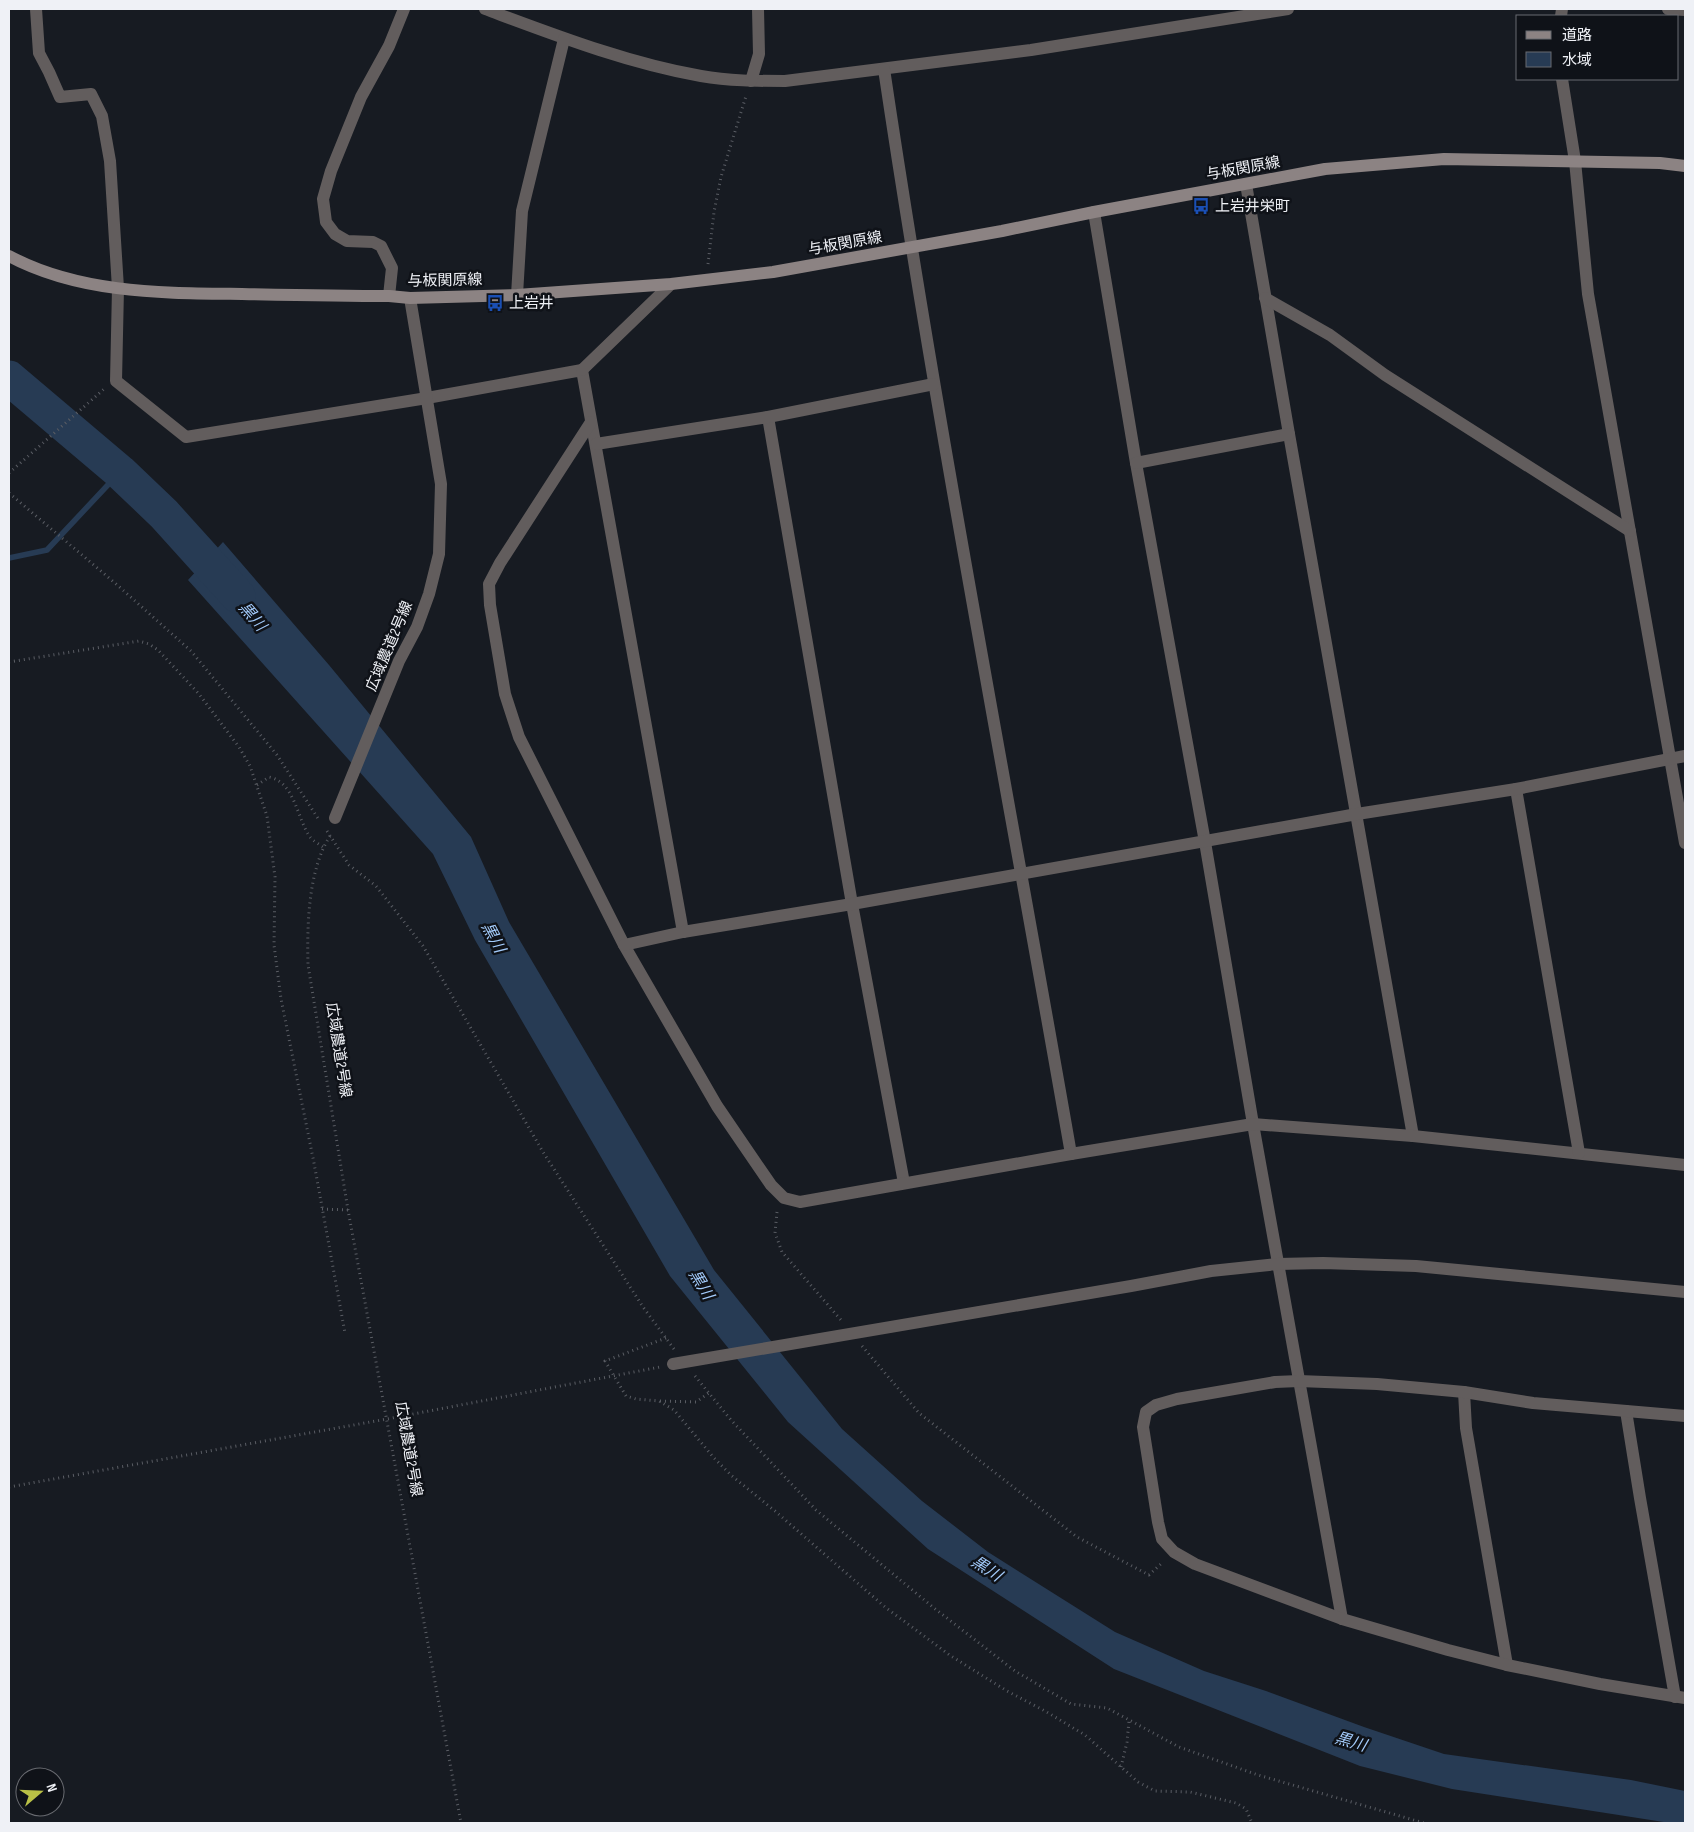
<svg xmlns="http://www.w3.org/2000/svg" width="1694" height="1832" viewBox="0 0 1694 1832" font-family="'Sofia Sans Condensed','Noto Sans JP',sans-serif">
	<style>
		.water { fill: #273b54 }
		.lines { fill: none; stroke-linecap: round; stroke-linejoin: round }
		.stream { stroke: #273b54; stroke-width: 5.5 }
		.river { stroke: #273b54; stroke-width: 35 }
		.path { stroke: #5a5d64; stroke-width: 3; stroke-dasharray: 1 4; stroke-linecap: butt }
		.minor { stroke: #625d5d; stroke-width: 12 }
		.secondary { stroke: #8c8383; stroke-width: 12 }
		.labels { text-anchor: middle; stroke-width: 5; stroke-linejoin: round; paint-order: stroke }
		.street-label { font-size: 15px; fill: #eff1f6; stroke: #0f1218 }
		.poi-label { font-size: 15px; fill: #eff1f6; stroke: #0f1218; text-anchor: start }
		.water-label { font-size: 16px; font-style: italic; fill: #a3cbfb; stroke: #0f1218 }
	</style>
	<rect width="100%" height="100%" fill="#171b22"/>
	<polygon class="water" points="223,542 329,665 471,837 509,922 714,1270 842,1429 922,1501 988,1552 1115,1632 1204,1671 1266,1691 1364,1727 1444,1754 1631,1780 1685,1791 1685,1823 1670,1823 1452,1789 1360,1766 1114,1669 928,1549 788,1422 670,1276 475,940 433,854 188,580"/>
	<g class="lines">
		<polyline class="stream" points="9,558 47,550 120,472"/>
		<polyline class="river" points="9,378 120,472 164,514 238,596"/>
		<g class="path">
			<polyline points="708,264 714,212 721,177 746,96"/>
			<polyline points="9,473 104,389"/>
			<polyline points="9,493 115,583 191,651 277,755 319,820"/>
			<polyline points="9,662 139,641 149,644 158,650 199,694 239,747 250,766 267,816 275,877 274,945 281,999 314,1163 345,1333"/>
			<path d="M 257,785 L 269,777 C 295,782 297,819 310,837 C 313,841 319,844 323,847"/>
			<polyline points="327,831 349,865 376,886 423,946 543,1152 643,1307 674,1349"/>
			<path d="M 330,836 C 308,870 307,926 308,965 L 348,1210 L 461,1823"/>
			<polyline points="322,1209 348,1210"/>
			<polyline points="777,1212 775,1233 782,1252 841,1320"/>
			<polyline points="666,1338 605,1361 626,1396 636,1399 659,1401 674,1410 714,1458 732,1476 775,1511 885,1607 951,1656 1007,1691 1045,1711 1085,1735 1138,1782 1155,1791 1190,1792 1236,1803 1246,1809 1252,1823"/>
			<polyline points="862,1346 919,1413 1077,1537 1149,1575 1163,1562"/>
			<polyline points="695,1376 731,1420 816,1510 934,1608 1015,1671 1071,1704 1107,1708 1179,1747 1258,1775 1424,1823"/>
			<polyline points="660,1401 696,1402 709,1393"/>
			<polyline points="9,1487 387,1419 660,1367"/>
			<polyline points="1121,1767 1127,1742 1129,1721"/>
		</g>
		<g class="minor">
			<polyline points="36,9 39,53 49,72 60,97 91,94 102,116 110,161 118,288 116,381 186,437 427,398 582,370 683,932"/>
			<path d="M 485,9 C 555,35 627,63 701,76 C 729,81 757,81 785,81 L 1031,50 L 1288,9"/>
			<polyline points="1668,9 1685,10"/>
			<polyline points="1561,16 1562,9"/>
			<path d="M 884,69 C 938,432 1008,792 1071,1154"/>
			<polyline points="1562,79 1575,161 1588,294 1685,843"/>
			<polyline points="751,81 759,54 758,9"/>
			<polyline points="1246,184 1289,434 1413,1136"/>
			<polyline points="1094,212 1136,463 1205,842 1253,1124 1342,1619"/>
			<polyline points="517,295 522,211 564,39"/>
			<polyline points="389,296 392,268 381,246 373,242 347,241 335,234 326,222 323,199 331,171 361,97 389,46 404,9"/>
			<polyline points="1265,298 1330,335 1385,375 1630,531"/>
			<polyline points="582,370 671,284"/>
			<polyline points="768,417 852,904 904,1183"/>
			<polyline points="591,422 500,563 489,584 490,605 505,694 519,737 624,945 717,1106 771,1185 784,1198 800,1202 1071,1154 1253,1124 1413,1136 1685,1165"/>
			<polyline points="596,444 768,417 934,384"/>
			<polyline points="1136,463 1289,434"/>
			<polyline points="1516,789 1579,1153"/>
			<polyline points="335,818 399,661 417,627 429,594 439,554 441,484 410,298"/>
			<polyline points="624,945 683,932 852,904 1357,814 1516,789 1685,756"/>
			<polyline points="673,1364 1131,1286 1211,1271 1278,1264 1323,1263 1416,1266 1685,1292"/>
			<polyline points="1464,1392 1466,1428 1507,1665"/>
			<polyline points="1626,1411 1640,1498 1675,1697"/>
			<polyline points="1685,1416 1533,1403 1464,1392 1377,1384 1299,1381 1275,1382 1177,1399 1156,1405 1146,1412 1143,1427 1158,1522 1162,1539 1174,1552 1195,1564 1342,1619 1448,1650 1507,1665 1600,1684 1685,1698"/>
		</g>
		<path class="secondary" d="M 9,256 C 80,294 164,293 242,294 C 291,295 340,296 389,296 L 410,298 L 517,295 L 671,284 L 773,272 L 1002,231 L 1094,212 L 1325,169 L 1444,159 L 1660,163 L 1685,166"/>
	</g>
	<defs>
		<g id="bus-bare" transform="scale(1.35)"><path d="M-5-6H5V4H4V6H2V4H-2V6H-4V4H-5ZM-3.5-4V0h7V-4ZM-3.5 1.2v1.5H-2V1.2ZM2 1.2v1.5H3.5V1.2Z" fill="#1a4fb4" stroke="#0f1218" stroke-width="2.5" paint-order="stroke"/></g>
	</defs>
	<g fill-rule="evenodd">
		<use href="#bus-bare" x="1201" y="206"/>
		<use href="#bus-bare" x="495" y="303"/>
	</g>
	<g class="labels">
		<g class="street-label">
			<text transform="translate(1243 168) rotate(-10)" y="5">与板関原線</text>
			<text transform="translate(845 243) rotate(-10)" y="5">与板関原線</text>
			<text transform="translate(445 280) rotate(-1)" y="5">与板関原線</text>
			<text transform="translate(389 646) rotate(-67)" y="5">広域農道2号線</text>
			<text transform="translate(339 1050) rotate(81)" y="5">広域農道2号線</text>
			<text transform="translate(409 1449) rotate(80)" y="5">広域農道2号線</text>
		</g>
		<g class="poi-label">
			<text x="1215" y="211">上岩井栄町</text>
			<text x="509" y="308">上岩井</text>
		</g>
		<g class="water-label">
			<text transform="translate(253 616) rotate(49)" y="6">黒川</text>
			<text transform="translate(494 937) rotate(62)" y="6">黒川</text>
			<text transform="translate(702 1284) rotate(59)" y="6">黒川</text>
			<text transform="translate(987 1568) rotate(33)" y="6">黒川</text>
			<text transform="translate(1351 1741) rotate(16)" y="6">黒川</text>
		</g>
	</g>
	<rect width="1694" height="1832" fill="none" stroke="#eff1f6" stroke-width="20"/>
	<rect x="1516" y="15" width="162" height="65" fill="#0f1218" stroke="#696b71"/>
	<rect x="1526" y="31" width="25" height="8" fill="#8c8383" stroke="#696b71"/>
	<text x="1562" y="40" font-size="15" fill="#eff1f6">道路</text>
	<rect x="1526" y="52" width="25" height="15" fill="#273b54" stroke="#696b71"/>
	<text x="1562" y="65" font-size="15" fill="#eff1f6">水域</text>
	<g transform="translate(40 1792) rotate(71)"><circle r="24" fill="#0f1218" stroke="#696b71"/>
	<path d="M0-4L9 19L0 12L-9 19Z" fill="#b9c046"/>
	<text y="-8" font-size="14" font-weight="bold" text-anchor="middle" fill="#eff1f6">N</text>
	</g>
</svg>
